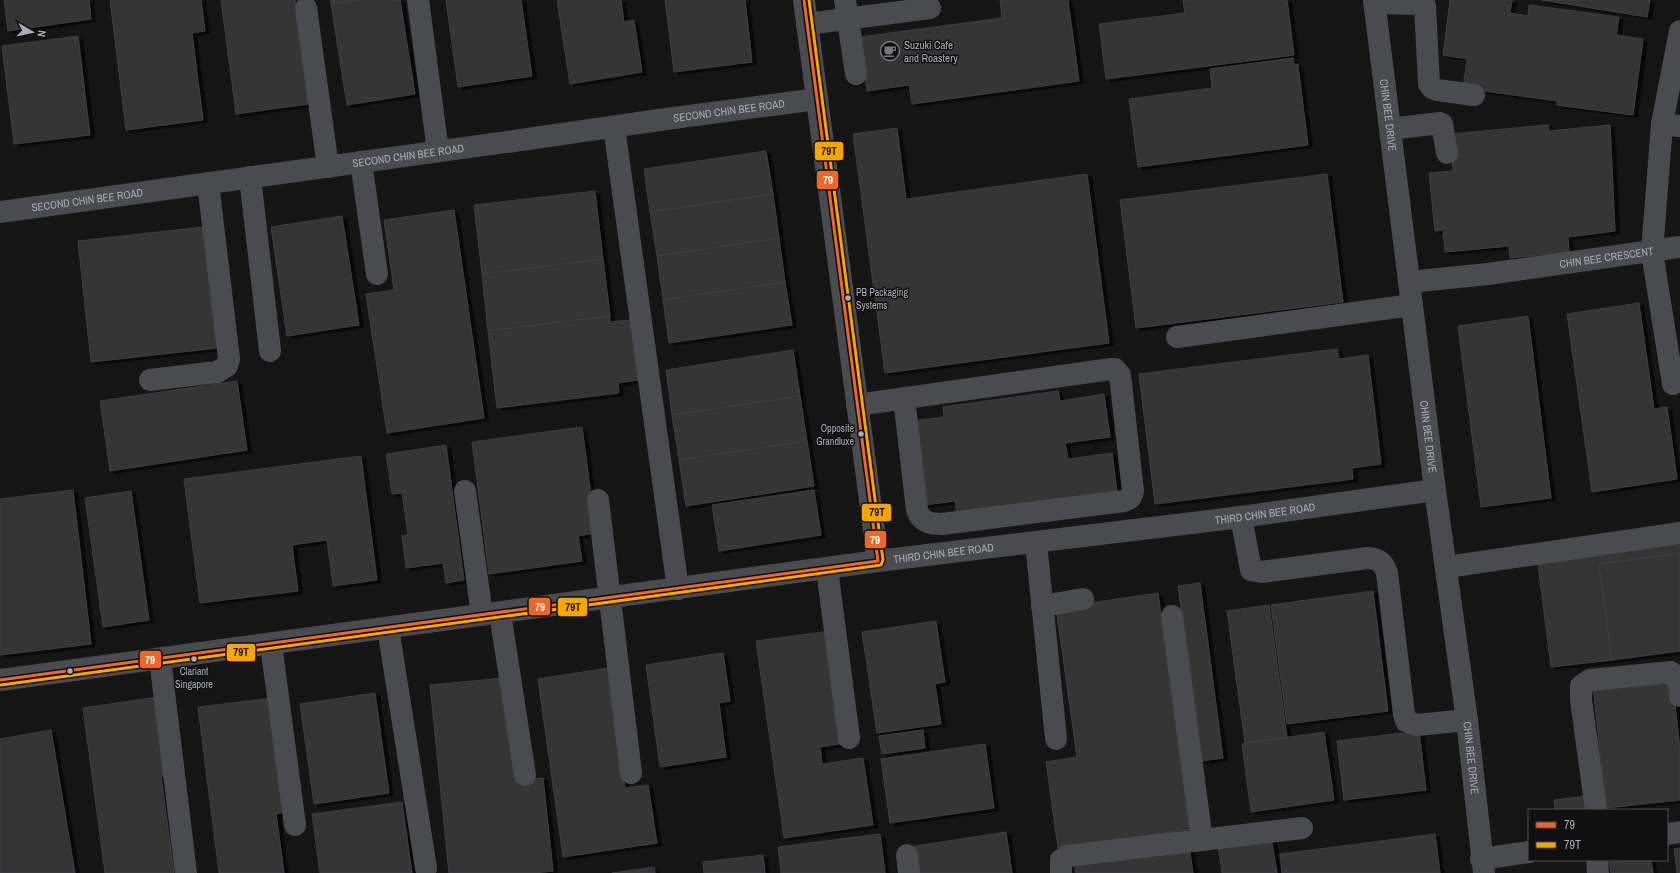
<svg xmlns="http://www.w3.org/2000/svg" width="1680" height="873" viewBox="0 0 1680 873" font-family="'Archivo Narrow',sans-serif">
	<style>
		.building { fill: #343436; stroke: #3e3f42; filter: url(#shadow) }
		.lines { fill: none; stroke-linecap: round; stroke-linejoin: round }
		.minor { stroke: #4a4b4e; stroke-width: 22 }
		.bus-1-casing { stroke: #101011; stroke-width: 6 }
		.bus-2-casing { stroke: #101011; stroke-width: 6 }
		.bus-1 { stroke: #f26522; stroke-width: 3 }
		.bus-2 { stroke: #f7a600; stroke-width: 3 }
		.bus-dot { fill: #a7acb6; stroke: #101011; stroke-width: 1.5 }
		.labels { text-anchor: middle; stroke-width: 3; stroke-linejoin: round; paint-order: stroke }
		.bus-label { font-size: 10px; fill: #a7acb6; stroke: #101011; text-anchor: start }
		.poi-label { font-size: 11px; fill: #a7acb6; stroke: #101011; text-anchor: start }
		.street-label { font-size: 11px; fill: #a7acb6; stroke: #101011 }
		.line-badge { stroke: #101011; stroke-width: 1.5 }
		.badge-label { font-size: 11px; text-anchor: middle; font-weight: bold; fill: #fff }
		.pale-badge-label { font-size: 11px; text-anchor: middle; font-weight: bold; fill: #111 }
	</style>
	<defs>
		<filter id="shadow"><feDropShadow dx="4.5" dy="2.5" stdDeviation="0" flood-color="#0009"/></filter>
	</defs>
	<rect width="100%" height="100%" fill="#151516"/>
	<g class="building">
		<polygon points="4,0 89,0 91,19 8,31"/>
		<polygon points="110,0 201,0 205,31 192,33 203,120 126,130"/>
		<polygon points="221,0 295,0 308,104 236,114"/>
		<polygon points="330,0 355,0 331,4"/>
		<polygon points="355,0 400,0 415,94 347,105 331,4"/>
		<polygon points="446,0 521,0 532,76 458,87"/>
		<polygon points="557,0 621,0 624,22 634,20 642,72 570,84"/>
		<polygon points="665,0 745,0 752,62 674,72"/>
		<polygon points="1000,0 1068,0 1079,81 912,104 909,85 867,91 860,37 1002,18"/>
		<polygon points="1183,0 1287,0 1294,55 1106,79 1099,24 1185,13"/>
		<polygon points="1450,0 1512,0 1510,13 1528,16 1529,5 1619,17 1616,35 1643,39 1633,115 1557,105 1557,101 1463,88 1467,59 1443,55"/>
		<polygon points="1542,0 1650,0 1647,17"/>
		<polygon points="78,36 90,135 14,144 2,46"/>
		<polygon points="1293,58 1294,65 1298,64 1298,66 1308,145 1138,167 1129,99 1212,88 1210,69"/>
		<polygon points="1548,125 1549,131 1610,125 1615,231 1568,237 1569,252 1510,258 1509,246 1445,252 1443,230 1435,231 1429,173 1453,171 1450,134"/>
		<polygon points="897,128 906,199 1087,174 1109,343 885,373 853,134"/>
		<polygon points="766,151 773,194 650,212 644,169"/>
		<polygon points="1327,174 1343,302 1136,328 1120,200"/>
		<polygon points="595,191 603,259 482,274 474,205"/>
		<polygon points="773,194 779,238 657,256 650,212"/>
		<polygon points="454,210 484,418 387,433 366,294 394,290 384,220"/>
		<polygon points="342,216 359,325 287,336 271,227"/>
		<polygon points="203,227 217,348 91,362 78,241"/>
		<polygon points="779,238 785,282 663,300 657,256"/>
		<polygon points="603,259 610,316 488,331 482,274"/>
		<polygon points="785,282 792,325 669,343 663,300"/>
		<polygon points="1639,303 1654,409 1667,407 1677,479 1592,492 1567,314"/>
		<polygon points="610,316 610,322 631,320 638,380 618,383 619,393 497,408 488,331"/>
		<polygon points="1528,316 1551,498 1481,507 1458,326"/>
		<polygon points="1337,349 1339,359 1368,355 1381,464 1352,468 1353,479 1155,504 1139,374"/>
		<polygon points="793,350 800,396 672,415 666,370"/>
		<polygon points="237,381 247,450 110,471 100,401"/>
		<polygon points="1058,391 1060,401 1104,394 1110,437 1065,443 1068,459 1112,453 1118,499 958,521 955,501 924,505 913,421 944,417 943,407"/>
		<polygon points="800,396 807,441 679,460 672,415"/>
		<polygon points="582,427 596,533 578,536 582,561 489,574 472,442"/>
		<polygon points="807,441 814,486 686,506 679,460"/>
		<polygon points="446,445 464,580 446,583 443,563 406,568 402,536 408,535 402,493 392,494 386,454"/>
		<polygon points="361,456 377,580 333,586 327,540 292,545 298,591 200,603 184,479"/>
		<polygon points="73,490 91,644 0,655 0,499"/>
		<polygon points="814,490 821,535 719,551 712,505"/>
		<polygon points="131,491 149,620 103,627 85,498"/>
		<polygon points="1680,538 1680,553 1599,564 1612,660 1551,667 1537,557"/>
		<polygon points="1680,553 1680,651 1612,660 1599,564"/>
		<polygon points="1200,583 1223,758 1201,761 1178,586"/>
		<polygon points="1373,591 1388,711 1287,724 1271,605"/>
		<polygon points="1158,593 1192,829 1058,848 1046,762 1077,757 1056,608"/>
		<polygon points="1269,605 1287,737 1245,743 1227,611"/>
		<polygon points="936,621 945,682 935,684 941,724 877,733 862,632"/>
		<polygon points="830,631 845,743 820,747 822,764 863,758 873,825 784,838 756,641"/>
		<polygon points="723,653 730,701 719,703 726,757 660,767 646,665"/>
		<polygon points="615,667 616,730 625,788 648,785 657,843 563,857 538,679"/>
		<polygon points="504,678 514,781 543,778 553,871 534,873 449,873 430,685"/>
		<polygon points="1672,678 1680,750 1680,800 1606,808 1593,686"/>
		<polygon points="375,693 389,793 314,804 300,704"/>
		<polygon points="158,697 168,775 161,776 174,873 105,873 83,708"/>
		<polygon points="272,698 286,812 276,814 284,873 219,873 198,707"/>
		<polygon points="51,730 75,873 0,873 0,739"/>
		<polygon points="923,730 925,748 882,754 879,736"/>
		<polygon points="1419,731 1426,790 1344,800 1337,741"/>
		<polygon points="1324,732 1334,800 1251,812 1242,744"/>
		<polygon points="985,744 994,808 890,823 881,759"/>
		<polygon points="1587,796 1588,810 1555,810 1554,800"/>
		<polygon points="402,802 412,873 320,873 312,814"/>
		<polygon points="1006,832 1012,873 919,873 915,846"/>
		<polygon points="880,834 885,873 781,873 778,847"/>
		<polygon points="1435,834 1440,873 1282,873 1280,854"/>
		<polygon points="1271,837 1277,873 1222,873 1218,845"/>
		<polygon points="1189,846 1193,873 1076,873 1074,861"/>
		<polygon points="1680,848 1680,873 1677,873 1674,849"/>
		<polygon points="763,855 765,873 704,873 703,862"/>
		<polygon points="1632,860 1651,860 1653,873 1611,873 1609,863"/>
		<polygon points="654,867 655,873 612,873"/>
	</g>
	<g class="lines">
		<g class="minor">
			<polyline points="418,0 438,151"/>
			<polyline points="804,0 878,561"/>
			<polyline points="845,0 856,74"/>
			<path id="s1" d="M 1374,0 L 1435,490 L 1467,720 L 1484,873"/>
			<polyline points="1374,3 1421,4 1425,6 1429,84 1432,88 1437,90 1474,95"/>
			<polyline points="306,8 328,167"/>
			<polyline points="807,24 930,8"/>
			<polyline points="1662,124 1680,126"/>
			<polyline points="614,127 678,589"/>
			<polyline points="1390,129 1440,123 1442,124 1447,153"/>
			<polyline points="361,162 377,274"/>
			<polyline points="250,177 270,351"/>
			<path id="s2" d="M 0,212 L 521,140 L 666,119 L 817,99"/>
			<path id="s3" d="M 1409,282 L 1488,274 L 1680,247"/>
			<polyline points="1177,337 1412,305"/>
			<polyline points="150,380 217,372 227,366 229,359 208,183"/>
			<polyline points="1673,384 1652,252 1662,124 1680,31"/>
			<path d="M 857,405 L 1111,369 L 1115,369 L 1120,375 L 1133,491 C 1132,497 1130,499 1124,501 L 942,524 C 930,524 921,522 917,510 L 904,398"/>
			<polyline points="465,491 482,615"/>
			<polyline points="598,500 631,773"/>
			<path d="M 1241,517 L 1251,570 L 1261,572 L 1368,558 C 1379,559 1383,562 1387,573 L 1404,714 L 1406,721 L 1417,725 L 1467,720"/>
			<polyline points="1036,543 1056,739"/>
			<polyline points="1447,567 1680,533"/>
			<polyline points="827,569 849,738"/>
			<polyline points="1042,606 1083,599"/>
			<polyline points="500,613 525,775"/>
			<polyline points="1172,616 1202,840"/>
			<polyline points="388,628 426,868"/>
			<polyline points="271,644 295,825"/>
			<polyline points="160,659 186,873"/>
			<path id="s4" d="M 0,680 L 878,561 L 1241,517 L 1435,490"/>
			<polyline points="1596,810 1581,700 1581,686 1590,680 1671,672 1679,683 1680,696"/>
			<polyline points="1667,834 1680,832"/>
			<polyline points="907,855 909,873"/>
			<polyline points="1481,859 1529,852"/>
			<polyline points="1597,860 1598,873"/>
			<polyline points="1061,873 1061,860 1067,856 1302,828"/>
		</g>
		<g class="bus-1-casing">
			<polyline id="bus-1" points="0,680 878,561 804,0"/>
		</g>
		<g class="bus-2-casing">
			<polyline id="bus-2" points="1,685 881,565 883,560 809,0"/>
		</g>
		<use href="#bus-1" class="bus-1"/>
		<use href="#bus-2" class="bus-2"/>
	</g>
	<defs>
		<g id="cafe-ring" transform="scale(1)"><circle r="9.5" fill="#101011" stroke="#74777e" stroke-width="1.5"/><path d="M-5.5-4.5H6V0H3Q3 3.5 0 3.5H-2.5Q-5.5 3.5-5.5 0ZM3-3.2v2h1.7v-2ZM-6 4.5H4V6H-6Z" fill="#74777e"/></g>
	</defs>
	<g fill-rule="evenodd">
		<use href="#cafe-ring" x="890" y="51"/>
	</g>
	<g class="bus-dot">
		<circle cx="848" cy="298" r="3.5"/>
		<circle cx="861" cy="434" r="3.5"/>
		<circle cx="194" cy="659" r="3.5"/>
		<circle cx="70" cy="671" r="3.5"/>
	</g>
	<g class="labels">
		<g class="bus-label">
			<text x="856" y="296">PB Packaging<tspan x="856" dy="13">Systems</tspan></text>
			<text x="854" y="432" text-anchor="end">Opposite<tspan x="854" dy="13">Grandluxe</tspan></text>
			<text x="194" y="675" text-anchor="middle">Clariant<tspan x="194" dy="13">Singapore</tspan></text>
		</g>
		<g class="poi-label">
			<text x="904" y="49">Suzuki Cafe<tspan x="904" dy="13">and Roastery</tspan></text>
		</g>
		<g class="street-label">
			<text dy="4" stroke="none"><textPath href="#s2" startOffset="736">SECOND CHIN BEE ROAD</textPath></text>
			<text dy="4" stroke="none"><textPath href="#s1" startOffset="116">CHIN BEE DRIVE</textPath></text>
			<text dy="4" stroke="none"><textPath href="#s2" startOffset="412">SECOND CHIN BEE ROAD</textPath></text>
			<text dy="4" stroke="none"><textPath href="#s2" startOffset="88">SECOND CHIN BEE ROAD</textPath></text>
			<text dy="4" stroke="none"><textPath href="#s3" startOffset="199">CHIN BEE CRESCENT</textPath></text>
			<text dy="4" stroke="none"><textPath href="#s1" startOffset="440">CHIN BEE DRIVE</textPath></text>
			<text dy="4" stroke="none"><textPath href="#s4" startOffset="1276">THIRD CHIN BEE ROAD</textPath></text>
			<text dy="4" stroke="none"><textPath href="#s4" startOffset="952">THIRD CHIN BEE ROAD</textPath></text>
			<text dy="4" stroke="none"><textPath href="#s1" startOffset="764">CHIN BEE DRIVE</textPath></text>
		</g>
	</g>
	<g class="line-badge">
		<rect x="814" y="141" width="30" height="20" rx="4" fill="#f7a600"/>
		<rect x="816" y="170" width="23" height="20" rx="4" fill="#f26522"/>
		<rect x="861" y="503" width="31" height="19" rx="4" fill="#f7a600"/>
		<rect x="864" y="530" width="23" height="19" rx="4" fill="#f26522"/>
		<rect x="528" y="597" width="23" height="19" rx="4" fill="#f26522"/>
		<rect x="557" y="597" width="31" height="20" rx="4" fill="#f7a600"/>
		<rect x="226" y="643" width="30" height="19" rx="4" fill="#f7a600"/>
		<rect x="139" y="650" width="23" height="19" rx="4" fill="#f26522"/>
	</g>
	<g class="badge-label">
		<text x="828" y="184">79</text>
		<text x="875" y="544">79</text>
		<text x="540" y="611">79</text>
		<text x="150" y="664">79</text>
	</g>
	<g class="pale-badge-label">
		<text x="829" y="155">79T</text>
		<text x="877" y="516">79T</text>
		<text x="573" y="611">79T</text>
		<text x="241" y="656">79T</text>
	</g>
	<rect x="1528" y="809" width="140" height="52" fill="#101011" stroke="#4c4e53"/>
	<rect x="1536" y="822" width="20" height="6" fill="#f26522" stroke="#4c4e53"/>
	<text x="1564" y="829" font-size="12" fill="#a7acb6">79</text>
	<rect x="1536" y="842" width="20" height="6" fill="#f7a600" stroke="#4c4e53"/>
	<text x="1564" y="849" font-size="12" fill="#a7acb6">79T</text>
	<g transform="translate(32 32) rotate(99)" stroke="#101011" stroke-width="3" paint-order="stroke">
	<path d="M0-3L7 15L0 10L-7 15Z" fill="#a7acb6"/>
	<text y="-6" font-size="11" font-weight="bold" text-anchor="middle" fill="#a7acb6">N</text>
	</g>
</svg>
